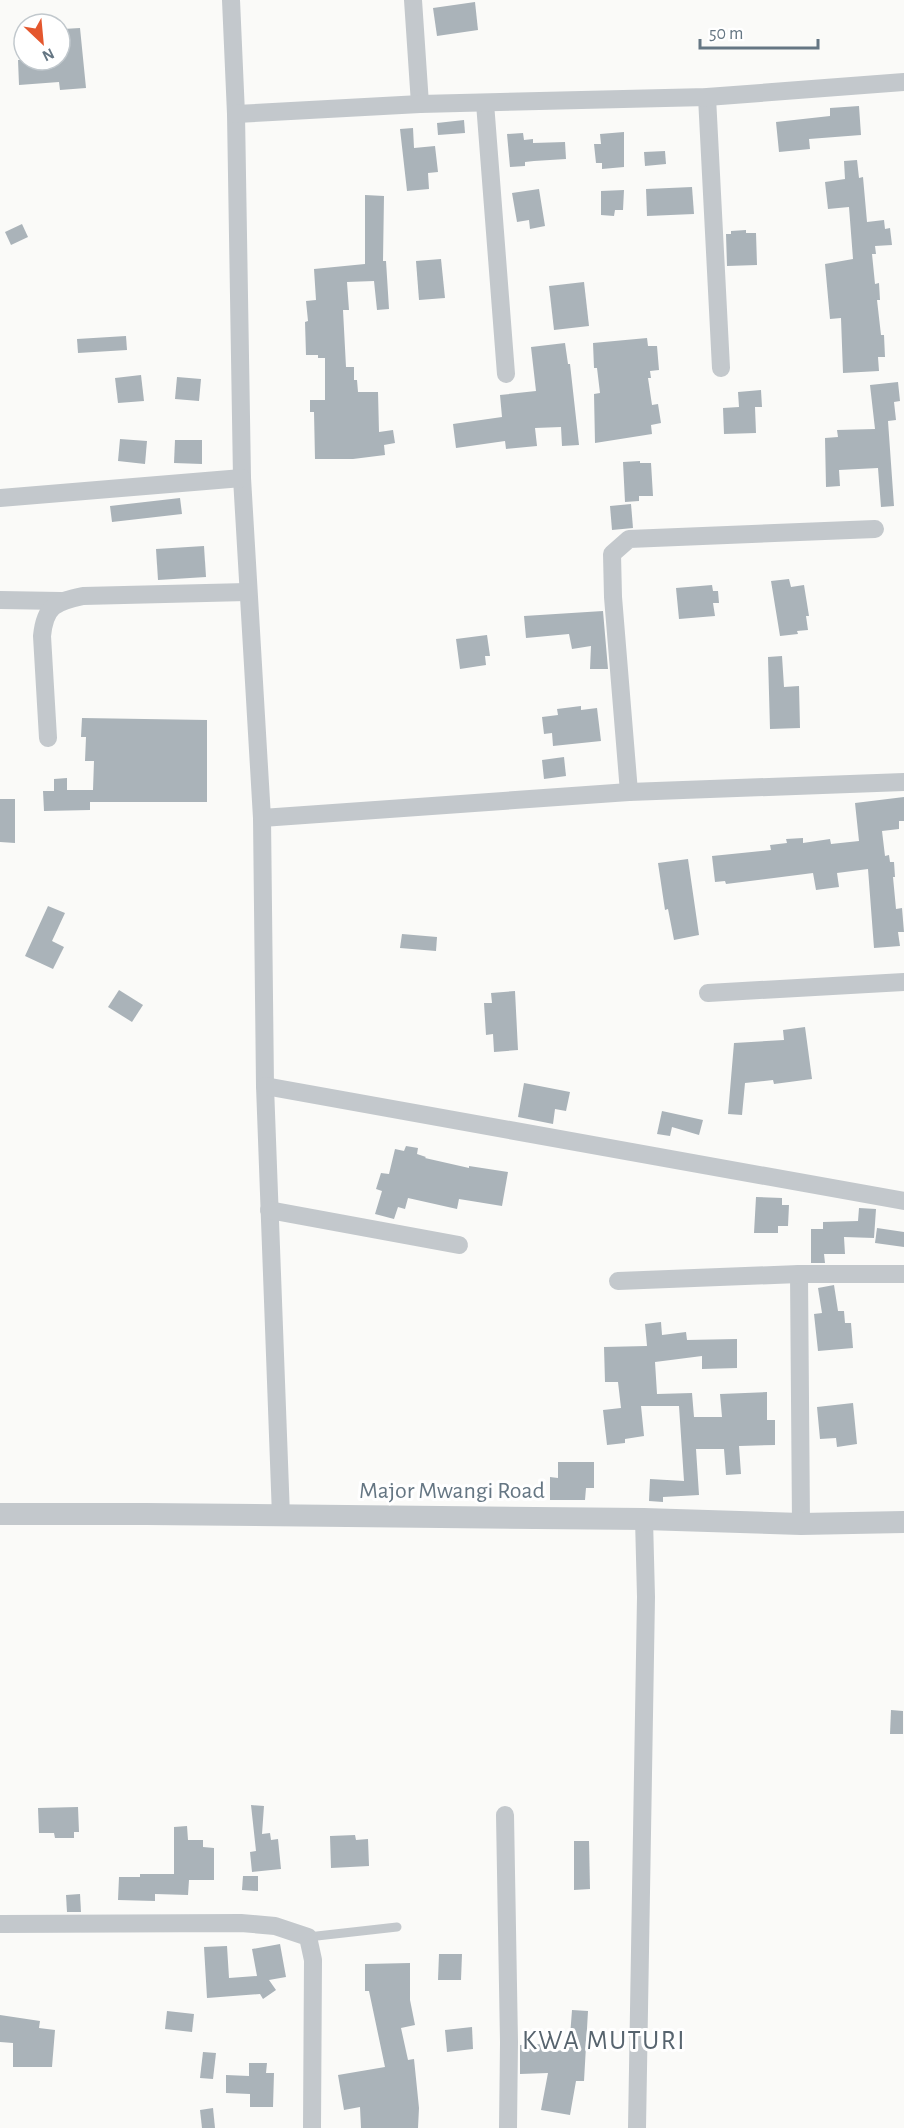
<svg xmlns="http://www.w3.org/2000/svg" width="904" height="2128" viewBox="0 0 904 2128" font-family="'Alegreya Sans',sans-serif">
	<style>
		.building { fill: #aab3b9 }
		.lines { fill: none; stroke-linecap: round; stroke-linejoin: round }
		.service { stroke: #c3c8cc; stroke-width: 9 }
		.minor { stroke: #c3c8cc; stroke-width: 18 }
		.tertiary { stroke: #c3c8cc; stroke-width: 22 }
		.labels { text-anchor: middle; stroke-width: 6; stroke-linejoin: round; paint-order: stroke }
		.street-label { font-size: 24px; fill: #657683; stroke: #fff }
		.quarter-label { font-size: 27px; letter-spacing: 1.5px; fill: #57646e; stroke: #fff }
	</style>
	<rect width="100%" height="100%" fill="#fafaf8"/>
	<g class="building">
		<polygon points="475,2 478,30 437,36 433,8"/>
		<polygon points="80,28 86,88 60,90 59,82 19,85 18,60 60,60 60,49 64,49 63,29"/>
		<polygon points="859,106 861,135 809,139 810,149 779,152 776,122 830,116 830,108"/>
		<polygon points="464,120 465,133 438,135 437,123"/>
		<polygon points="413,128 414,148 435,146 438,172 428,173 429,189 407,191 400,129"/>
		<polygon points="624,132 624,167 602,169 602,163 596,163 594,144 601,144 600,134"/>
		<polygon points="523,133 524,140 533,139 533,143 565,142 566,159 534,161 525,162 525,166 510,167 507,134"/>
		<polygon points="665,151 666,164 645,166 644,152"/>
		<polygon points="857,160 859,178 863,177 867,222 884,220 885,229 890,228 892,245 875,246 876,254 872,254 875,284 879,283 880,300 877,300 881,335 884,335 885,357 878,357 879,371 843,373 841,318 830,319 825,264 853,259 849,207 828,209 825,182 845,179 844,161"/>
		<polygon points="692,187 694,214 647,216 646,189"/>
		<polygon points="539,189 545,226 530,229 529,220 517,222 512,193"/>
		<polygon points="624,190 623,210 615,210 614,216 601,215 601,191"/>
		<polygon points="365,195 384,196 383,261 386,261 389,309 377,310 374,281 347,282 349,310 343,310 346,367 354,367 354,380 357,380 358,392 378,392 379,432 393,430 395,443 384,445 385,455 353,459 315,459 314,412 310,412 310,400 325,400 325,358 318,358 318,355 306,355 305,322 308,321 306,301 316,300 314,269 365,264"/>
		<polygon points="22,224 28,237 11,245 5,232"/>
		<polygon points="746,230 746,233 756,233 757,265 727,266 726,234 731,234 731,231"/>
		<polygon points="441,259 445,298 419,300 416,261"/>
		<polygon points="584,282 589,326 554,330 549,286"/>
		<polygon points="126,336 127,350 78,353 77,339"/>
		<polygon points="647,338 648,346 657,346 659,370 650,371 651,378 648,378 652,405 658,404 661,423 651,425 652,434 595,443 594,394 600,393 597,368 594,368 593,343"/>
		<polygon points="565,343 568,364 570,364 579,445 562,446 561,427 535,428 537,446 506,449 505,441 456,448 453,424 502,417 500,395 536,391 531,347"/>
		<polygon points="141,375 144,401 118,403 115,378"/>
		<polygon points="177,377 201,379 199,401 175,399"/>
		<polygon points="898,382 900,401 894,402 896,420 888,421 894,506 881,507 878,468 839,470 840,486 826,487 825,438 838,437 837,430 875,429 870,385"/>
		<polygon points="761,390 762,407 755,407 756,433 724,434 723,408 739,407 738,392"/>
		<polygon points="120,439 147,441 145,464 118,461"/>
		<polygon points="175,440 202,440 202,464 174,463"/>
		<polygon points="640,461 640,463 651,463 653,496 639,496 639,501 625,502 623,462"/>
		<polygon points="180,498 182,514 112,522 110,506"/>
		<polygon points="631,504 633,528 612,530 610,506"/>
		<polygon points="204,546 206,577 158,580 156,549"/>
		<polygon points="789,579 791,587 804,585 809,616 806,616 808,630 797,631 798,634 780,636 771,581"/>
		<polygon points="712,585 713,591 718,591 719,603 713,603 715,616 679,619 676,588"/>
		<polygon points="603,611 608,669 590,669 591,646 572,649 569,634 526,638 524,616"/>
		<polygon points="487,635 490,656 485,656 486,665 460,669 456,639"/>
		<polygon points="782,656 784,687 799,686 800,728 770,729 768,657"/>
		<polygon points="581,706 581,710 597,708 601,741 553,746 552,733 544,734 542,717 558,715 557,709"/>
		<polygon points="82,718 207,720 207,802 90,802 90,810 44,811 43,791 54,791 54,779 67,778 67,790 93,790 94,761 85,761 86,737 81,737"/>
		<polygon points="564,757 566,776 544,779 542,760"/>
		<polygon points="904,797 904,821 899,821 899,829 882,831 885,856 889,855 890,862 894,862 895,877 893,877 896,909 902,908 904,932 898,932 900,946 874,948 868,869 837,873 839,887 816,890 813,873 726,884 725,881 715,882 712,856 771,850 770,845 787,843 786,839 803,838 803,843 830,839 831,844 859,841 855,803"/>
		<polygon points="0,799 15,799 15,843 0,842"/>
		<polygon points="688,859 699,935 674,940 668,909 665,910 658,863"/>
		<polygon points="48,906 65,913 52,941 64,947 53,969 25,956"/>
		<polygon points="402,934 437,937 436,951 400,948"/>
		<polygon points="119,990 143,1005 132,1022 108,1007"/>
		<polygon points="515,991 518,1050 494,1052 493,1034 486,1035 484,1003 492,1003 491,993"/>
		<polygon points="805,1027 812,1079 774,1084 773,1080 745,1083 742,1115 728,1114 734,1043 784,1040 783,1030"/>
		<polygon points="524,1083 570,1092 566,1111 555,1109 553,1124 518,1117"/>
		<polygon points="662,1111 703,1120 699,1135 672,1127 670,1136 657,1134"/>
		<polygon points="406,1146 418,1148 417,1154 426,1157 425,1158 469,1168 469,1166 508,1172 502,1206 459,1199 457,1209 408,1198 405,1209 398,1207 394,1219 375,1214 382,1191 376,1189 381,1173 389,1174 395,1149 404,1151"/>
		<polygon points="756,1197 782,1198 782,1205 789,1205 788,1226 778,1226 778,1233 754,1233"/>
		<polygon points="859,1208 876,1209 874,1238 844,1237 845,1254 824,1254 825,1263 811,1263 811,1229 823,1229 823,1222 858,1221"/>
		<polygon points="877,1228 904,1232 904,1247 875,1243"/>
		<polygon points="834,1285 838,1311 844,1311 845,1323 851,1323 853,1348 818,1351 814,1314 822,1313 818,1288"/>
		<polygon points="661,1322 662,1335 686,1332 687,1340 737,1339 737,1368 702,1369 702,1356 655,1362 657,1394 692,1393 694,1417 722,1417 720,1394 767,1392 767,1420 775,1420 775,1445 739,1446 741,1474 726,1475 724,1449 696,1449 699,1495 663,1497 663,1502 649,1501 650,1479 684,1481 679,1406 641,1406 644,1436 625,1439 625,1443 607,1445 603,1410 621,1408 618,1382 605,1382 604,1347 647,1346 645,1324"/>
		<polygon points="853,1403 857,1444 837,1447 836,1438 820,1439 817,1407"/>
		<polygon points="558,1462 594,1462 594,1488 586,1488 585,1500 550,1500 550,1477 558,1478"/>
		<polygon points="891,1710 903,1711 903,1734 890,1734"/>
		<polygon points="251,1805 264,1806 262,1834 270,1833 271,1840 278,1839 281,1869 252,1872 250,1852 256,1851"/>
		<polygon points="78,1807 79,1832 74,1832 74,1838 55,1838 54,1833 39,1833 38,1808"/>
		<polygon points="187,1826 188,1840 203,1840 203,1847 214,1848 214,1880 189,1880 188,1895 155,1894 155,1901 118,1900 119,1877 140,1877 140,1874 174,1874 174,1827"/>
		<polygon points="355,1835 356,1840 368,1839 369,1866 331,1868 330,1836"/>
		<polygon points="574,1841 589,1841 590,1889 574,1890"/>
		<polygon points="243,1876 258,1876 258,1891 242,1890"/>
		<polygon points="80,1894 81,1912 67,1912 66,1895"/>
		<polygon points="280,1944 286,1977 269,1980 276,1990 263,1999 260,1994 207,1998 204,1947 227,1946 229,1978 257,1976 252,1949"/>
		<polygon points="439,1954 462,1954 461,1980 438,1980"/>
		<polygon points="410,1963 410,2000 415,2025 401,2028 408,2060 414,2059 419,2108 418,2128 361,2128 360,2107 344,2110 338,2075 385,2067 369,1991 365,1991 365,1964"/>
		<polygon points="572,2010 588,2011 584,2081 576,2081 570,2115 541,2110 548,2073 520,2074 520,2045 543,2044 544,2051 569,2050"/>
		<polygon points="167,2011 194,2014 192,2032 165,2029"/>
		<polygon points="0,2015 40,2021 39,2028 55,2030 52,2067 13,2067 13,2043 0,2042"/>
		<polygon points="472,2027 473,2049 447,2052 445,2030"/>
		<polygon points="203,2052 216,2053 213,2079 200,2078"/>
		<polygon points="249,2063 267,2063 266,2073 274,2073 273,2107 250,2107 250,2094 226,2093 226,2075 249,2076"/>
		<polygon points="213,2108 215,2128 202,2128 200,2110"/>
	</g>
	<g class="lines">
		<polyline class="service" points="308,1937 397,1927"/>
		<g class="minor">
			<polyline points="231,0 236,114 242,478 262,818 265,1086 281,1516"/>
			<polyline points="413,0 420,104"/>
			<polyline points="707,97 721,368"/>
			<polyline points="485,103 506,374"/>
			<polyline points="236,114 420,104 707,97 904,82"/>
			<polyline points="0,498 242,478"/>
			<polyline points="0,600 61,601"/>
			<path d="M 48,738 L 42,636 C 45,606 55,602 83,596 L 247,592"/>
			<polyline points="629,792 613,597 612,554 629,539 875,529"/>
			<polyline points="262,818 629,792 904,782"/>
			<polyline points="708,993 904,982"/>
			<polyline points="265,1086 904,1201"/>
			<polyline points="269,1210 459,1245"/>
			<polyline points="799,1274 801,1524"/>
			<polyline points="618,1281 799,1274 904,1274"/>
			<polyline points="505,1815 509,2042 508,2128"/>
			<polyline points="0,1924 241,1923 275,1926 308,1937 313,1960 312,2128"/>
			<polyline points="637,2128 646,1597 644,1519"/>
		</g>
		<polyline class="tertiary" points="0,1514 146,1514 644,1519 801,1524 904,1522"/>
	</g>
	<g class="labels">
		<g class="street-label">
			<text x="452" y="1498">Major Mwangi Road</text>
		</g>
		<g class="quarter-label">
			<text x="604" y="2049">KWA MUTURI</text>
		</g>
	</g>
	<g transform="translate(42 42) rotate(154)"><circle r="28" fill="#ffffff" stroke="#c1c8cd" stroke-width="1.5"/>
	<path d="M0-4.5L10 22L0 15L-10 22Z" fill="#e4572e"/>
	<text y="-9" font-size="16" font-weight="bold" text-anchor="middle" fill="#657683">N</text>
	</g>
	<path d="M700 39v9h118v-9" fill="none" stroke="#657683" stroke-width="3"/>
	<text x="709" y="39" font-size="18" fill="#657683" stroke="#ffffff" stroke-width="4.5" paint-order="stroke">50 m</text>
</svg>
